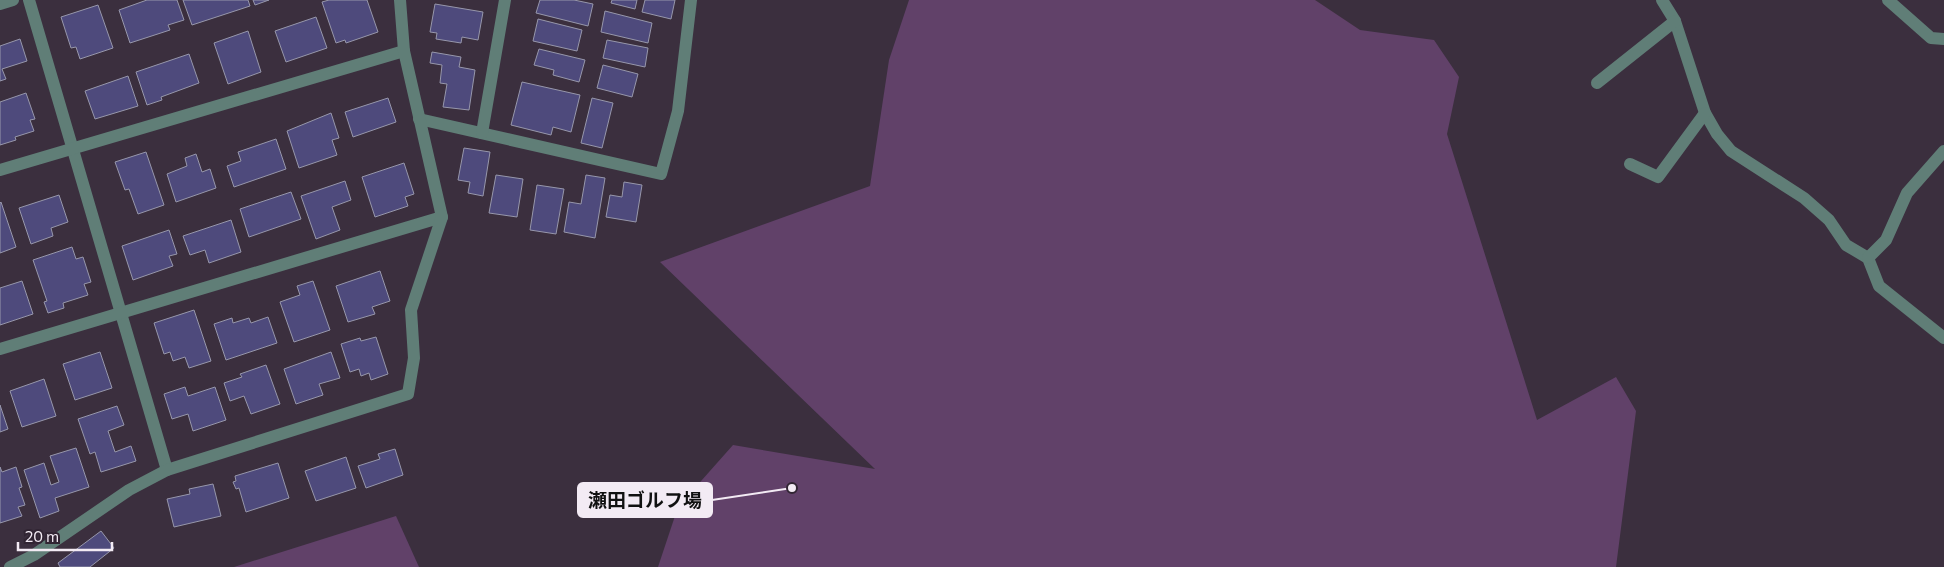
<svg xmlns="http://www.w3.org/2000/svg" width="1944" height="567" viewBox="0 0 1944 567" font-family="Commissioner,'Noto Sans JP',sans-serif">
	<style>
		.green { fill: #614169 }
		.building { fill: #4e4a7c; stroke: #9797ab }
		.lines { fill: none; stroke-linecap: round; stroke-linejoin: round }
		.minor { stroke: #607e77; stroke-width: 12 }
		.leader { fill: none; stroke: #f3ebf4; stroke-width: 2 }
		.callout-dot { fill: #f3ebf4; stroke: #312533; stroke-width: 2 }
		.callout { fill: #f3ebf4; stroke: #f3ebf4; stroke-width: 2 }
		.callout-label { font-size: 19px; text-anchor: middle; font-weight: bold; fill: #111 }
	</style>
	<rect width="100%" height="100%" fill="#3b2f3e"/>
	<g class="green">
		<polygon points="909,0 1315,0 1360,30 1434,40 1459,77 1447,134 1537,420 1616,377 1636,411 1616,567 658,567 678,507 733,445 875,469 660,262 870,186 889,60"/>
		<polygon points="396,516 419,567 234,567"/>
	</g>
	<g class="building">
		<polygon points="147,0 177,0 184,20 168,25 170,30 130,43 119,10"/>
		<polygon points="183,0 248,0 250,6 192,25"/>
		<polygon points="253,0 269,0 255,5"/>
		<polygon points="329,0 367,0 378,32 346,43 345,40 336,43 322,2"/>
		<polygon points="540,0 574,0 593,4 588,26 536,13"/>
		<polygon points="612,0 637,0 635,9 611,3"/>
		<polygon points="645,0 675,0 671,19 642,12"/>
		<polygon points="435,4 483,12 478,40 462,37 461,43 436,39 437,33 430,32"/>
		<polygon points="98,5 113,48 80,59 76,47 71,48 61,17"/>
		<polygon points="605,11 652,23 648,43 601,32"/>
		<polygon points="316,17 327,48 286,62 275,31"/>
		<polygon points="538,19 582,30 577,51 533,41"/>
		<polygon points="248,31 261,72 228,84 214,43"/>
		<polygon points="20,39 27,61 2,69 6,79 0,81 0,46"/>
		<polygon points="607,40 648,48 645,67 603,58"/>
		<polygon points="539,49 585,60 579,82 553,75 554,70 534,65"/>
		<polygon points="432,52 461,57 459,67 475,70 469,110 443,107 447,84 440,83 442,65 430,63"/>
		<polygon points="189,54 199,83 161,97 162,100 147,105 136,72"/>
		<polygon points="603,65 638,74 632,97 597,88"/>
		<polygon points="128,76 138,106 95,119 85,91"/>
		<polygon points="522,82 580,95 571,132 553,127 551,135 511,125"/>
		<polygon points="26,93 35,119 30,120 34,131 15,137 16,140 0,145 0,102"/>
		<polygon points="388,98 396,122 353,137 345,112"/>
		<polygon points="592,98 613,103 602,148 581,143"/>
		<polygon points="331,113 339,138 332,140 337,155 299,168 287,131"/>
		<polygon points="276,139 286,169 234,187 227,166 241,161 238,152"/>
		<polygon points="464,148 490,152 483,196 468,193 470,182 458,180"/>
		<polygon points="146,152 164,205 138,214 129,189 125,190 115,162"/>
		<polygon points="196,154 202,172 210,169 216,188 176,202 167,174 187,166 185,158"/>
		<polygon points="404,163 414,194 405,197 408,206 375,217 362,177"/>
		<polygon points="496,175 523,179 517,217 489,213"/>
		<polygon points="586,175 605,178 595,238 564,232 569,202 581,204"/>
		<polygon points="345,181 351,200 332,207 340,230 316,239 301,196"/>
		<polygon points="624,182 642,185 636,222 606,217 610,195 622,197"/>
		<polygon points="537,185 564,189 556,234 530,230"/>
		<polygon points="291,192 301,219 249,237 240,209"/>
		<polygon points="59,195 68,222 51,228 53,236 31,244 19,208"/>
		<polygon points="1,202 16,247 0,253 0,203"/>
		<polygon points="231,220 241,252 209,263 205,250 190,255 183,236"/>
		<polygon points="169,230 177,254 169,256 173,266 133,280 122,246"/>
		<polygon points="72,247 76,259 83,257 91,282 84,284 88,295 63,303 64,308 48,313 44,302 47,301 33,260"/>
		<polygon points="380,271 390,301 372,307 375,314 348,322 336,286"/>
		<polygon points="22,281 33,314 0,325 0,288"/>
		<polygon points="313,281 330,330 294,342 280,302 300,295 297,286"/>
		<polygon points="194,310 211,361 189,368 185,357 173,361 170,352 164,354 154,323"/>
		<polygon points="268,317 277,343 226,360 214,324 232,318 233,323 249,318 251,323"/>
		<polygon points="376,337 388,374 371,380 369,373 361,376 359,369 350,372 341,344 360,338 361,341"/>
		<polygon points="100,352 112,388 75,400 63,364"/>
		<polygon points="331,352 340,378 319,384 323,395 296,404 284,369"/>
		<polygon points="266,365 280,404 251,414 244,396 230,401 224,383 242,377 240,374"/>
		<polygon points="44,379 56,416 22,427 10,391"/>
		<polygon points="185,387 188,396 215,387 226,420 193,431 188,414 172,419 164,394"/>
		<polygon points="0,405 8,429 0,432"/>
		<polygon points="117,406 124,425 108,431 115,452 131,446 136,461 101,472 95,452 90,454 78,419"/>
		<polygon points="76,448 89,487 55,498 59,511 40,518 24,470 44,463 51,485 59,482 50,456"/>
		<polygon points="395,449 403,475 366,488 358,466 380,459 378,454"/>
		<polygon points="346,457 356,488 316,501 305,471"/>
		<polygon points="278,463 289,498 246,512 239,488 236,489 233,482 236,481 235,476"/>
		<polygon points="0,467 2,472 16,467 22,487 19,488 25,505 18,507 22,516 0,523"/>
		<polygon points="213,484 221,516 174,527 167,499 190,494 189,489"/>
		<polygon points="101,531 114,548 90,567 60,567 58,563"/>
	</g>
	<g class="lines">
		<g class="minor">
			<polyline points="29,0 167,470"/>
			<polyline points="1662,0 1675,21 1705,113 1717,134 1731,151 1804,198 1829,220 1846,245 1868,258 1879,286 1944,338"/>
			<polyline points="1888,0 1931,38 1944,39"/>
			<polyline points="0,4 13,0"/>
			<polyline points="1597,83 1675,21"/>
			<polyline points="419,119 661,174 678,111 691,0"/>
			<polyline points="482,133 505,0"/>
			<polyline points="1630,164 1658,177 1705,113"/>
			<polyline points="0,170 404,51"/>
			<polyline points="1868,258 1886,240 1907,193 1944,151"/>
			<polyline points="0,349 442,217"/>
			<polyline points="10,567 34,555 129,490 167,470 408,394 414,358 411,310 442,217 404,51 400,0"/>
		</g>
	</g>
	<path class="leader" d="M792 488L712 500"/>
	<circle class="callout-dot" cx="792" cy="488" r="5"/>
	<rect class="callout" x="578" y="483" width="134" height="34" rx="5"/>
	<g class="callout-label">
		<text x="645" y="507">瀬田ゴルフ場</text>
	</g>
	<path d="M18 542v8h94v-8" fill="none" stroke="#f3ebf4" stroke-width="2.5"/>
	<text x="25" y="542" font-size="15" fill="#f3ebf4" stroke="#312533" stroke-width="4" paint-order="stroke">20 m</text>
</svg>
